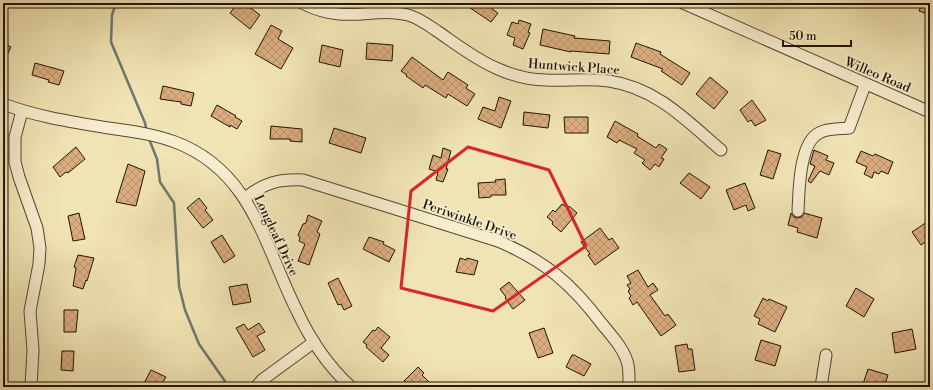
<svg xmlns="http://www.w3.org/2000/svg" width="933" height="390" viewBox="0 0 933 390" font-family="'Libre Bodoni',serif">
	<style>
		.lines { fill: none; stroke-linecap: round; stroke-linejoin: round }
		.stream { stroke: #6b7970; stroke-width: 2.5 }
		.building { fill: url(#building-cross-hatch); stroke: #1f1405 }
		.minor-casing { stroke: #544831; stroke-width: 13 }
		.minor { stroke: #f6edce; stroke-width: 11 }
		.marked { fill: none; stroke: #d62828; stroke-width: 3; stroke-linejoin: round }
		.labels { text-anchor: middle; stroke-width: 3.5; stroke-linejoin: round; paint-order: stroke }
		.street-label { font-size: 13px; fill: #1f1405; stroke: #f6edce }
	</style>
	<defs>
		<pattern id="building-cross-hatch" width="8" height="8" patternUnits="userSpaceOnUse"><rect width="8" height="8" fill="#daac7e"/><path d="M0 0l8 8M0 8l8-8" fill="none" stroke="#bb936b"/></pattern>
	</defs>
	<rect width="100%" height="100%" fill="#f1e4b4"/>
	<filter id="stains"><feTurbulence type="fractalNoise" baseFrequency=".005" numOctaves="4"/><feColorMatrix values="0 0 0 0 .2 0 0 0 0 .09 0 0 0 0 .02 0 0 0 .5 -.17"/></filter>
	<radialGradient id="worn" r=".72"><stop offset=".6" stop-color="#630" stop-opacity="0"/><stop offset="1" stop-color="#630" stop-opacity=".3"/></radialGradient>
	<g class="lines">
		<g class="stream">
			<polyline points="116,3 112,15 111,42 145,123 147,132"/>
			<polyline points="149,139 157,159 160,182 174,203 179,286 185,310 199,344 229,387"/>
		</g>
	</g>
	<g class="building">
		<polygon points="238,3 244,3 260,15 250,29 230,13"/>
		<polygon points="463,3 489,3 493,6 492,9 498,13 491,22"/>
		<polygon points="922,3 930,3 930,15 919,11"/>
		<polygon points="519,20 531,24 528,32 530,33 523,49 513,45 515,38 507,35 512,22 518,24"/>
		<polygon points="271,25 282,31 278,39 293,48 281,69 255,54"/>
		<polygon points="543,29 575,36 574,38 610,41 609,54 571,51 571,52 540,45"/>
		<polygon points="3,43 11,47 3,63"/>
		<polygon points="367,43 393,45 392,61 366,59"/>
		<polygon points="636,43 661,52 660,54 690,73 682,85 661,71 663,69 631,57"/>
		<polygon points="322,45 343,50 340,67 319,62"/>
		<polygon points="412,57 443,80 448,72 468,85 466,88 475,94 467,106 448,94 446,98 425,85 423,88 406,76 407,75 401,71"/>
		<polygon points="35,63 64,71 59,85 48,82 49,80 32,75"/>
		<polygon points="710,77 728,92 714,109 696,94"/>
		<polygon points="163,86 194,93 191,106 181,104 181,102 160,99"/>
		<polygon points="499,97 511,101 501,128 478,119 483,107 495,111"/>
		<polygon points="752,100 766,120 755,126 751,120 748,122 740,110"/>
		<polygon points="217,105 236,116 235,117 242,121 237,129 230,125 230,127 211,116"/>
		<polygon points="524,112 550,115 548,128 523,125"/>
		<polygon points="564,117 588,117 588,133 565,133"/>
		<polygon points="615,121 638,134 637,136 656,148 659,144 667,149 661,158 664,159 659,167 655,164 650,170 642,163 645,160 634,153 637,149 619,140 617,143 607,137"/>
		<polygon points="271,126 302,129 302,142 290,141 290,139 270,139"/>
		<polygon points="334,128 366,138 361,153 329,143"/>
		<polygon points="76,147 85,159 68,173 66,172 60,177 53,167"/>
		<polygon points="443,148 451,151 446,169 448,169 443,182 436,180 438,172 429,169 433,155 441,158"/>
		<polygon points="768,150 781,154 773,179 760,175"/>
		<polygon points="814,150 828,156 826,160 834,163 829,175 820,171 811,183 808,181 815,166 810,164"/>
		<polygon points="861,151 873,156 875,154 893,162 888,174 881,171 879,174 874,172 872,178 864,174 867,167 856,162"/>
		<polygon points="128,164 145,171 136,206 116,202"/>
		<polygon points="689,173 710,187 701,199 680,183"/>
		<polygon points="505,179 506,195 491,195 491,197 479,198 478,183 496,182 495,180"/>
		<polygon points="745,183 755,208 748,211 746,205 734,210 726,190"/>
		<polygon points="199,198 207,208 205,210 213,220 203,228 187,208"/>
		<polygon points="562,204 568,208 569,206 577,213 561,232 552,224 553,222 547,217 553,210 555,212"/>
		<polygon points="79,213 85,239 73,241 68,216"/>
		<polygon points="791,213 794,217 797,218 802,217 804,213 822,218 817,238 797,232 798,228 788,225"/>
		<polygon points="308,215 322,221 317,232 320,234 309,265 298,261 305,244 299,241 300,238 298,235 303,224 306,223"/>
		<polygon points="930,220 930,239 921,245 912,232"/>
		<polygon points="600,228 609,240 612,238 619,248 595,265 588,255 590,254 581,242"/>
		<polygon points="222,235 235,256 224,263 211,242"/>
		<polygon points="369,237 384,242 383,244 395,250 389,262 363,249"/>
		<polygon points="78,255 94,258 87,281 86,280 83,289 73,286 76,268 74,267"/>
		<polygon points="460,258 466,260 467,258 478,261 474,275 456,272"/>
		<polygon points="638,270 648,287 653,283 658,290 650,295 665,316 668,314 676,325 661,336 637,302 633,305 629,298 631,296 628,291 630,289 627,285 631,283 627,276"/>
		<polygon points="338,278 352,306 344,310 341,304 338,305 328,283"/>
		<polygon points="509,282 525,300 513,309 505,298 506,297 500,289"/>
		<polygon points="247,284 251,302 233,305 229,287"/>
		<polygon points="856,288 874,299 864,317 846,306"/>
		<polygon points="763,298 768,301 769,299 787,307 775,332 758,324 760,319 754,316"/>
		<polygon points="64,310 78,310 76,332 64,332"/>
		<polygon points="259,323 265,332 257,336 265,350 253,357 236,328 244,324 248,330"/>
		<polygon points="378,327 390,337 381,348 389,355 383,362 366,347 367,345 363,342 373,330 375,331"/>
		<polygon points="544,328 553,353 538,358 529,333"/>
		<polygon points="912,329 916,349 895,353 892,333"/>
		<polygon points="761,340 781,346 775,366 755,360"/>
		<polygon points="687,344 688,349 692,349 695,370 679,372 675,346"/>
		<polygon points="62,351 74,351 73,371 61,370"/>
		<polygon points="572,355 574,355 591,364 584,376 566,367"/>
		<polygon points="418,367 424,373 422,375 434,387 410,387 404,381"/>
		<polygon points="868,369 888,375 884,387 862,387"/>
		<polygon points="151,370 166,377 160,387 142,387"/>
	</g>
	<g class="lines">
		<g class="minor-casing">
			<g id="minor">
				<path d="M 302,3 C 314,9 326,13 339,14 C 363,16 385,9 408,15 C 419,18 428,25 437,31 C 456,44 475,59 496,68 C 511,75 529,80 546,80 C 567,81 589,78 609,81 C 656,88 686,120 721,150"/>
				<polyline points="683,3 930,112"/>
				<path d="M 3,104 C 38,117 73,122 109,128 C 131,131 154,134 175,142 C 252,171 264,245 297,311 C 310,339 328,366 351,387"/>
				<polyline points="22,111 15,137 15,162 19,177 37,228 40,248 39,264 30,311 33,350 31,387"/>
				<path d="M 245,198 C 264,183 278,179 303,180 L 498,241 C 545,261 571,283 602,324 C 612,336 625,350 628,365 C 629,370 629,376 629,381"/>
				<path d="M 798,211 C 799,192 799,143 819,133 C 827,128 840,129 849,128 L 865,85"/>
				<polyline points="256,387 262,380 314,342"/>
				<polyline points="821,387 826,355"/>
			</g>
		</g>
		<use href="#minor" class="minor"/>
	</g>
	<path class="marked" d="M 468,147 L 549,170 L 586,246 L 493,311 L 401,288 L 411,191 Z"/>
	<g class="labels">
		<g class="street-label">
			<text transform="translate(574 66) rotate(4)" y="5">Huntwick Place</text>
			<text transform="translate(878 74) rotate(23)" y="5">Willeo Road</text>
			<text transform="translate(470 219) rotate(19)" y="5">Periwinkle Drive</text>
			<text transform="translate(277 235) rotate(65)" y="5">Longleaf Drive</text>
		</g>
	</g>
	<rect width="933" height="390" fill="none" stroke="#f1e4b4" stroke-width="16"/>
	<rect x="4" y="4" width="925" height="382" fill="none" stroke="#1f1405" stroke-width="2"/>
	<rect x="8" y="8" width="917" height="374" fill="none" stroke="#1f1405"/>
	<path d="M783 40v6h68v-6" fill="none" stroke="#1f1405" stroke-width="2"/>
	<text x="789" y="40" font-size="12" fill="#1f1405" stroke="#f6edce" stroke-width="3" paint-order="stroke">50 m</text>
	<rect width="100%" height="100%" filter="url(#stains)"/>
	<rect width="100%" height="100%" fill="url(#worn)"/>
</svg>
